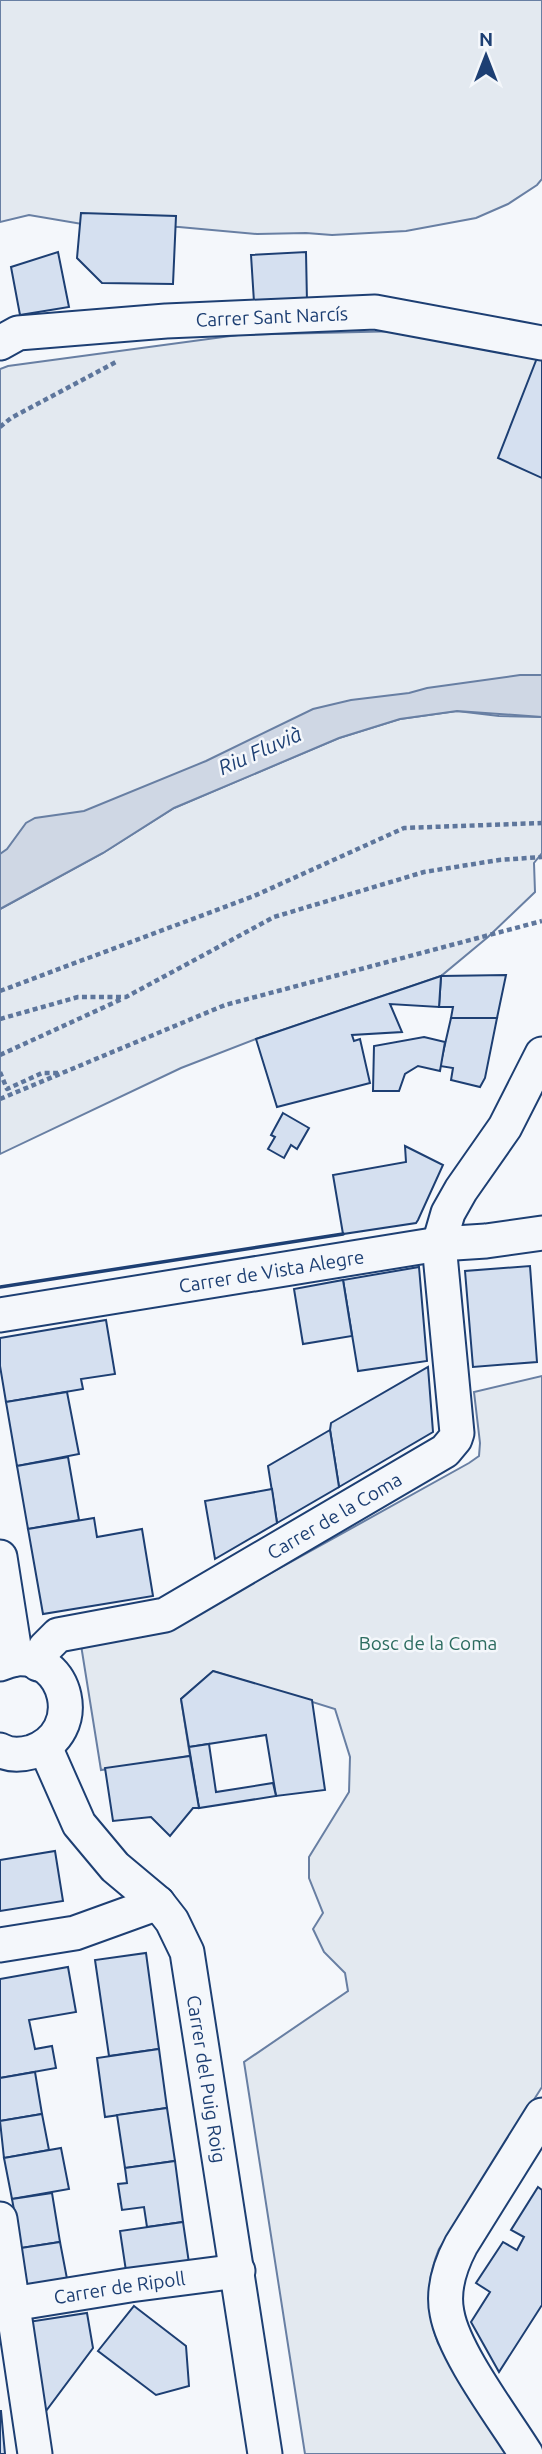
<svg xmlns="http://www.w3.org/2000/svg" width="542" height="2454" viewBox="0 0 542 2454" font-family="Ubuntu,sans-serif">
	<style>
		.green { fill: #e3e9f0; stroke: #687fa3; stroke-width: 2 }
		.water { fill: #cfd7e4; stroke: #687fa3; stroke-width: 2 }
		.building { fill: #d5e0f0; stroke: #1d3f73; stroke-width: 2 }
		.lines { fill: none; stroke-linecap: round; stroke-linejoin: round }
		.street-casing { stroke: #1d3f73; stroke-width: 37 }
		.path { stroke: #5e769c; stroke-width: 4.5; stroke-dasharray: 5 3.5; stroke-linecap: butt }
		.street { stroke: #f4f7fb; stroke-width: 33 }
		.wall { stroke: #1d3f73; stroke-width: 3.5 }
		.labels { text-anchor: middle; stroke-width: 5; stroke-linejoin: round; paint-order: stroke }
		.street-label { font-size: 19px; fill: #1d3f73; stroke: #f4f7fb }
		.park-label { font-size: 19px; fill: #2c6c60; stroke: #f4f7fb }
		.water-label { font-size: 21px; font-style: italic; fill: #1d3f73; stroke: #f4f7fb }
	</style>
	<rect width="100%" height="100%" fill="#f4f7fb"/>
	<g class="green">
		<polygon points="0,0 542,0 542,179 537,185 508,204 476,218 406,231 332,235 306,233 257,234 179,227 82,224 29,215 0,222"/>
		<polygon points="446,330 542,360 542,700 318,726 0,875 0,369 8,366 238,335"/>
		<polygon points="457,711 499,716 542,717 542,853 534,863 535,892 488,937 441,976 256,1039 181,1068 0,1154 0,909 103,853 174,808 339,738 400,719"/>
		<path d="M 542,1376 L 542,2087 L 439,2249 C 426,2280 426,2312 438,2343 L 506,2454 L 305,2454 L 244,2062 L 348,1991 L 345,1973 L 324,1952 L 313,1929 L 323,1913 L 309,1878 L 309,1857 L 349,1792 L 350,1757 L 335,1709 L 213,1671 L 181,1699 L 190,1756 L 101,1770 L 81,1645 L 190,1618 L 469,1463 L 479,1456 L 480,1443 L 474,1392 Z"/>
	</g>
	<polygon class="water" points="520,675 542,675 542,717 457,711 400,719 339,738 174,808 103,853 0,909 0,854 7,849 26,823 35,818 84,811 206,761 313,709 351,700 409,693 427,688"/>
	<g class="building">
		<polygon points="81,213 176,216 173,284 102,283 77,258"/>
		<polygon points="58,252 69,307 20,315 11,267"/>
		<polygon points="306,252 307,302 254,302 251,255"/>
		<polygon points="537,358 542,360 542,478 498,458"/>
		<polygon points="506,975 497,1018 451,1018 453,1007 439,1007 441,976"/>
		<polygon points="441,976 439,1007 390,1004 402,1032 352,1035 354,1041 360,1039 370,1083 277,1107 256,1039"/>
		<polygon points="451,1018 497,1018 485,1078 480,1087 451,1080 453,1068 440,1066"/>
		<polygon points="424,1037 445,1042 440,1071 418,1066 405,1074 399,1091 373,1091 374,1046"/>
		<polygon points="283,1113 309,1128 297,1149 291,1145 284,1158 268,1149 275,1137 271,1135"/>
		<polygon points="405,1146 443,1165 418,1220 416,1223 343,1234 333,1175 406,1162"/>
		<polygon points="530,1266 537,1362 473,1367 465,1271"/>
		<polygon points="419,1267 427,1361 358,1371 343,1280"/>
		<polygon points="343,1280 352,1336 303,1344 294,1289"/>
		<polygon points="106,1320 115,1374 81,1379 83,1389 6,1402 0,1366 0,1338"/>
		<polygon points="428,1367 433,1432 339,1487 330,1430 331,1423"/>
		<polygon points="67,1392 79,1454 17,1466 6,1402"/>
		<polygon points="330,1430 339,1487 277,1523 268,1466"/>
		<polygon points="68,1457 79,1520 28,1529 17,1466"/>
		<polygon points="272,1489 277,1523 215,1559 205,1501"/>
		<polygon points="94,1518 97,1537 142,1529 153,1596 43,1614 28,1529"/>
		<polygon points="213,1671 312,1700 325,1790 276,1796 266,1735 189,1747 181,1699"/>
		<polygon points="209,1744 216,1792 273,1783 276,1796 199,1808 189,1747"/>
		<polygon points="190,1756 199,1808 193,1808 170,1836 151,1817 113,1821 105,1768"/>
		<polygon points="55,1851 63,1901 0,1911 0,1860"/>
		<polygon points="146,1953 159,2049 109,2056 95,1960"/>
		<polygon points="68,1967 76,2012 29,2020 35,2049 52,2046 56,2068 0,2078 0,1979"/>
		<polygon points="159,2049 167,2108 105,2117 97,2058"/>
		<polygon points="35,2072 42,2114 0,2121 0,2078"/>
		<polygon points="167,2108 175,2161 125,2168 117,2115"/>
		<polygon points="42,2114 49,2150 4,2158 0,2121"/>
		<polygon points="61,2148 69,2189 12,2199 4,2158"/>
		<polygon points="175,2161 183,2222 147,2227 144,2207 122,2210 118,2184 127,2183 125,2168"/>
		<polygon points="538,2187 542,2190 542,2305 499,2372 471,2322 490,2292 476,2283 503,2242 517,2250 524,2237 511,2230"/>
		<polygon points="52,2193 60,2242 21,2248 12,2199"/>
		<polygon points="183,2222 189,2263 126,2271 120,2231"/>
		<polygon points="60,2242 68,2284 28,2291 21,2248"/>
		<polygon points="134,2306 186,2346 189,2386 156,2395 98,2351"/>
		<polygon points="87,2313 93,2348 43,2415 28,2322"/>
		<polygon points="0,2411 1,2411 5,2454 0,2454"/>
	</g>
	<g class="lines">
		<g class="street-casing">
			<g id="street">
				<path id="s1" d="M 0,343 L 18,333 L 166,321 L 375,312 L 542,343"/>
				<path id="s2" d="M 0,1315 L 439,1244 L 486,1241 L 542,1233"/>
				<polyline points="0,1557 16,1659"/>
				<path d="M 0,1664 C 5,1662 11,1660 16,1659 C 67,1654 88,1732 32,1752 C 21,1755 10,1756 0,1750"/>
				<path id="s3" d="M 38,1664 L 45,1648 L 58,1635 L 165,1615 L 445,1451 L 455,1439 L 457,1433 L 439,1244 L 448,1213 L 461,1190 L 505,1127 L 542,1054"/>
				<path id="s4" d="M 45,1747 L 79,1824 L 115,1867 L 158,1903 L 172,1921 L 187,1952 L 265,2454"/>
				<polyline points="0,1945 75,1933 158,1903"/>
				<polyline points="0,2219 35,2454"/>
				<path id="s5" d="M 0,2306 L 130,2285 L 238,2271"/>
				<path d="M 526,2454 C 503,2417 454,2353 447,2313 C 442,2289 450,2266 461,2245 L 542,2115"/>
			</g>
		</g>
		<g class="path">
			<polyline points="0,427 11,418 116,362"/>
			<polyline points="0,991 254,896 404,828 542,823"/>
			<polyline points="0,1019 78,997 126,997 274,917 424,872 499,860 542,857"/>
			<polyline points="0,1055 122,999"/>
			<polyline points="0,1072 7,1089 42,1073 58,1073"/>
			<polyline points="0,1099 225,1005 542,921"/>
		</g>
		<use href="#street" class="street"/>
		<polyline class="wall" points="0,1287 343,1234"/>
	</g>
	<g class="labels">
		<g class="street-label">
			<text dy="7" stroke="none"><textPath href="#s1" startOffset="275">Carrer Sant Narcís</textPath></text>
			<text dy="7" stroke="none"><textPath href="#s2" startOffset="275">Carrer de Vista Alegre</textPath></text>
			<text dy="7" stroke="none"><textPath href="#s3" startOffset="341">Carrer de la Coma</textPath></text>
			<text dy="7" stroke="none"><textPath href="#s4" startOffset="382">Carrer del Puig Roig</textPath></text>
			<text dy="7" stroke="none"><textPath href="#s5" startOffset="121">Carrer de Ripoll</textPath></text>
		</g>
		<g class="park-label">
			<text x="428" y="1650">Bosc de la Coma</text>
		</g>
		<g class="water-label">
			<text transform="translate(260 751) rotate(-24)" y="7">Riu Fluvià</text>
		</g>
	</g>
	<g transform="translate(486 56)" stroke="#f4f7fb" stroke-width="5" paint-order="stroke">
	<path d="M0-5L12 26L0 18L-12 26Z" fill="#1d3f73"/>
	<text y="-10" font-size="19" font-weight="bold" text-anchor="middle" fill="#1d3f73">N</text>
	</g>
</svg>
